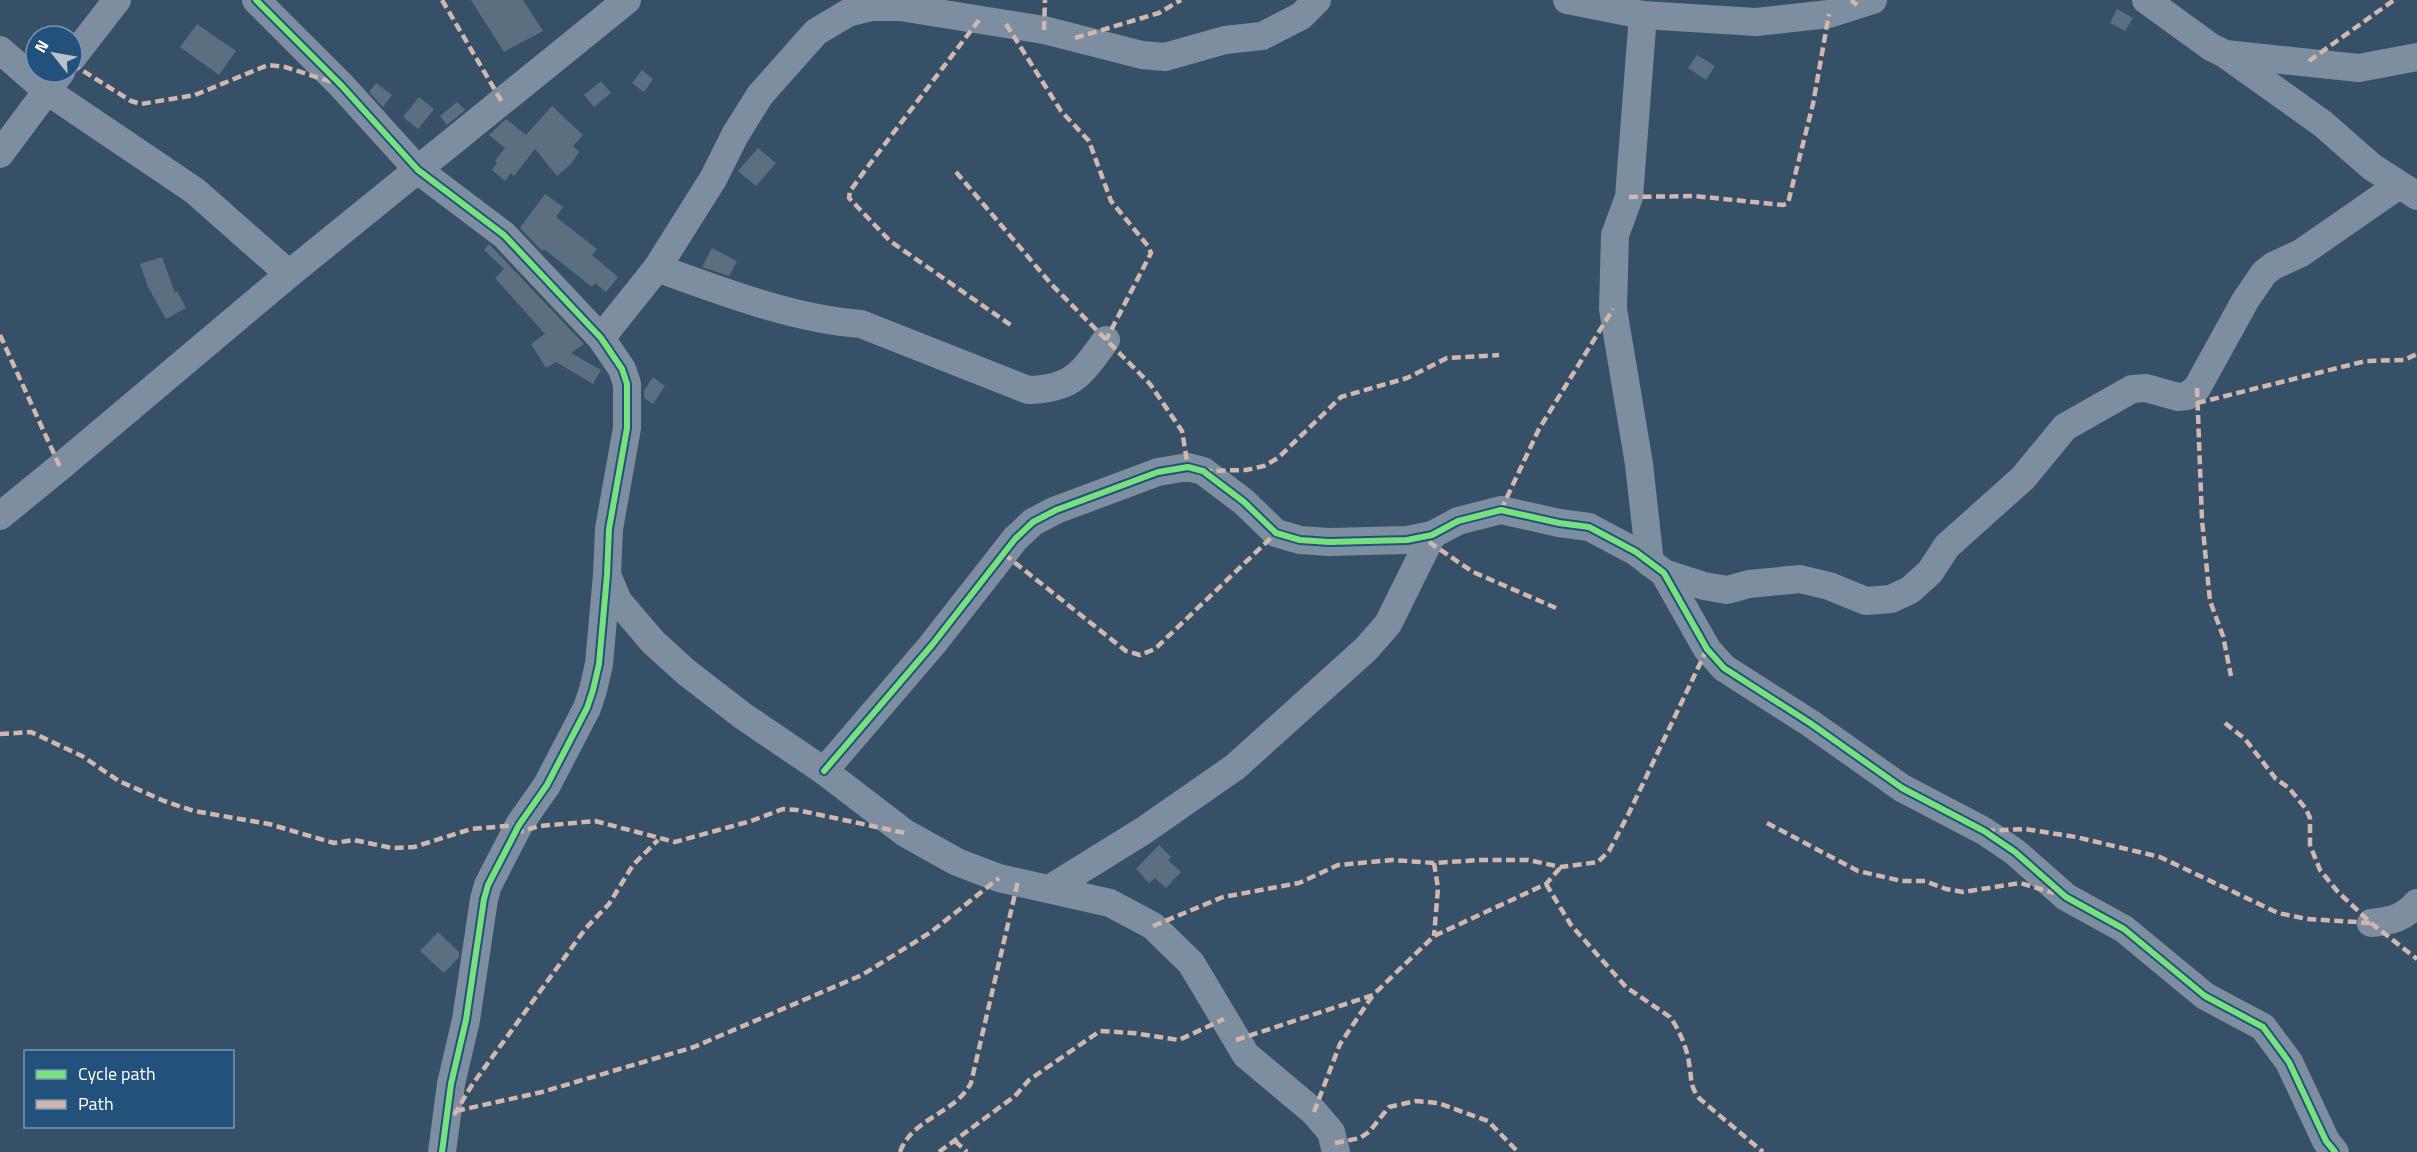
<svg xmlns="http://www.w3.org/2000/svg" width="2417" height="1152" viewBox="0 0 2417 1152" font-family="'Titillium Web',sans-serif">
	<style>
		.building { fill: #5b6f81 }
		.lines { fill: none; stroke-linecap: round; stroke-linejoin: round }
		.minor { stroke: #7c8e9f; stroke-width: 28 }
		.quiet { stroke: #d1b7ad; stroke-width: 4.5; stroke-dasharray: 9 4.5; stroke-linecap: butt }
		.cycleway-casing { stroke: #22517c; stroke-width: 10 }
		.cycleway { stroke: #77e17e; stroke-width: 6 }
	</style>
	<rect width="100%" height="100%" fill="#365068"/>
	<g class="building">
		<polygon points="471,0 523,0 543,31 504,52"/>
		<polygon points="2117,9 2133,18 2125,31 2110,23"/>
		<polygon points="197,24 236,51 219,75 180,47"/>
		<polygon points="1697,55 1715,66 1706,80 1688,68"/>
		<polygon points="642,70 653,79 644,92 632,83"/>
		<polygon points="601,81 611,93 594,107 584,95"/>
		<polygon points="376,83 392,95 383,107 369,92"/>
		<polygon points="419,97 434,109 418,129 403,117"/>
		<polygon points="457,102 465,110 447,125 440,116"/>
		<polygon points="552,106 583,135 573,146 579,152 571,164 557,176 535,149 514,176 511,173 505,181 492,170 497,163 495,161 505,148 489,135 506,119 526,135"/>
		<polygon points="758,148 776,163 756,186 738,171"/>
		<polygon points="545,194 563,207 556,217 597,249 592,255 618,277 606,292 595,283 592,287 544,249 542,251 520,228"/>
		<polygon points="489,244 584,344 571,353 601,370 593,384 556,362 546,368 531,344 545,334 495,278 504,269 484,250"/>
		<polygon points="712,248 737,261 729,276 702,267"/>
		<polygon points="162,257 175,293 177,291 186,308 166,319 148,287 140,264"/>
		<polygon points="653,377 665,386 653,404 644,398 644,391"/>
		<polygon points="1159,845 1171,857 1168,860 1181,872 1166,888 1155,878 1149,883 1136,869"/>
		<polygon points="438,932 459,952 459,957 444,973 420,951"/>
	</g>
	<g class="lines">
		<g class="minor">
			<polyline points="256,0 341,85 418,170 504,235 601,338 622,369 627,384 627,428 609,529 607,575 599,664 593,690 587,708 547,785 519,825 488,885 484,899 466,1020 451,1084 442,1152"/>
			<polyline points="1567,0 1643,15 1756,22 1829,14 1873,0"/>
			<polyline points="2146,0 2211,47 2225,54 2359,68 2417,57"/>
			<polyline points="1643,15 1629,197 1615,235 1613,309 1639,464 1650,563"/>
			<polyline points="0,50 47,91 195,191 289,274"/>
			<polyline points="2225,54 2323,124 2372,167 2417,196"/>
			<polyline points="72,58 117,0"/>
			<polyline points="0,154 61,72"/>
			<path d="M 657,268 C 721,291 793,319 861,324 L 1028,390 C 1073,389 1081,374 1106,340"/>
			<polyline points="601,338 657,268 713,179 735,135 760,95 816,32 848,13 871,7 900,7 1044,30 1142,55 1165,57 1225,40 1262,36 1301,16 1317,0"/>
			<polyline points="0,516 60,467 289,274 627,0"/>
			<polyline points="1664,573 1704,586 1727,590 1749,584 1800,579 1829,586 1866,601 1891,599 1910,590 1930,572 1947,546 2023,478 2065,427 2132,389 2146,388 2178,397 2187,396 2197,388 2245,301 2264,273 2273,266 2301,253 2399,185"/>
			<polyline points="607,575 618,601 653,642 686,672 743,716 824,771 905,833 957,862 999,878 1110,903 1153,926 1191,963 1246,1055 1314,1112 1331,1132 1336,1152"/>
			<polyline points="824,771 932,645 1015,539 1033,522 1056,510 1158,472 1188,467 1203,471 1244,502 1276,533 1300,540 1329,542 1407,540 1432,535 1458,521 1501,510 1559,523 1589,527 1636,552 1664,573 1707,649 1724,668 1810,723 1902,788 1984,831 2015,852 2066,897 2124,929 2205,996 2263,1027 2289,1062 2326,1141 2335,1152"/>
			<polyline points="1051,888 1143,831 1235,767 1366,649 1388,624 1432,535"/>
			<path d="M 2371,923 C 2391,921 2404,918 2417,903"/>
		</g>
		<g class="quiet">
			<polyline points="442,0 502,102"/>
			<polyline points="1851,0 1857,5"/>
			<polyline points="979,20 869,165 850,191 849,198 890,241 1012,326"/>
			<polyline points="1006,24 1061,111 1089,141 1111,201 1148,246 1151,253 1106,340"/>
			<polyline points="1044,30 1045,0"/>
			<polyline points="1075,38 1159,13 1181,0"/>
			<polyline points="2309,61 2394,0"/>
			<polyline points="72,64 131,101 141,104 195,95 268,65 285,67 335,83"/>
			<polyline points="956,172 1052,285 1150,384 1182,431 1188,467"/>
			<polyline points="1629,197 1694,196 1783,205 1788,203 1813,104 1829,14"/>
			<polyline points="0,335 60,467"/>
			<polyline points="2197,388 2202,520 2210,601 2223,636 2231,676"/>
			<polyline points="2197,403 2366,361 2404,360 2417,354"/>
			<polyline points="1203,471 1246,470 1264,466 1278,458 1341,397 1407,378 1447,358 1499,355"/>
			<polyline points="1501,510 1539,429 1613,309"/>
			<polyline points="1429,542 1473,572 1556,608"/>
			<polyline points="1004,554 1126,651 1140,655 1155,649 1276,533"/>
			<polyline points="2225,723 2245,739 2276,779 2289,788 2306,809 2310,818 2310,845 2320,870 2338,892 2371,923 2417,959"/>
			<polyline points="0,734 31,732 82,756 119,781 164,801 194,811 269,824 334,843 354,840 392,848 414,847 471,829 519,825"/>
			<polyline points="1767,823 1858,871 1902,881 1925,881 1946,889 1963,892 2020,883 2054,893"/>
			<polyline points="1986,831 2025,829 2076,837 2160,857 2278,913 2307,919 2371,923"/>
			<polyline points="515,833 540,826 595,821 675,842 751,821 783,809 797,810 905,833"/>
			<polyline points="1434,863 1438,888 1434,936"/>
			<path d="M 1546,884 L 1571,925 L 1626,987 L 1670,1017 C 1679,1029 1687,1048 1689,1063 C 1692,1078 1689,1086 1700,1099 L 1763,1152"/>
			<polyline points="1153,926 1223,897 1299,883 1338,865 1392,860 1434,863 1479,860 1528,860 1561,867 1598,862 1609,851 1629,813 1707,649"/>
			<polyline points="1236,1040 1373,995 1434,936 1546,884 1561,867"/>
			<polyline points="456,1111 542,1092 694,1047 862,975 931,932 999,878"/>
			<polyline points="1314,1112 1340,1044 1373,995"/>
			<polyline points="454,1115 472,1085 586,928 609,904 633,865 658,840"/>
			<polyline points="955,1141 967,1152"/>
			<polyline points="1335,1143 1360,1138 1369,1132 1389,1107 1416,1101 1438,1103 1488,1121 1518,1152"/>
			<path d="M 900,1152 C 912,1118 955,1114 971,1083 L 1018,881"/>
			<polyline points="939,1152 1015,1096 1029,1080 1100,1031 1133,1033 1179,1040 1224,1019"/>
		</g>
		<g class="cycleway-casing">
			<g id="cycleway">
				<polyline points="256,0 341,85 418,170 504,235 601,338 622,369 627,384 627,428 609,529 607,575 599,664 593,690 587,708 547,785 519,825 488,885 484,899 466,1020 451,1084 442,1152"/>
				<polyline points="824,771 932,645 1015,539 1033,522 1056,510 1158,472 1188,467 1203,471 1244,502 1276,533 1300,540 1329,542 1407,540 1432,535 1458,521 1501,510 1559,523 1589,527 1636,552 1664,573 1707,649 1724,668 1810,723 1902,788 1984,831 2015,852 2066,897 2124,929 2205,996 2263,1027 2289,1062 2326,1141 2335,1152"/>
			</g>
		</g>
		<use href="#cycleway" class="cycleway"/>
	</g>
	<rect x="24" y="1050" width="210" height="78" fill="#22517c" stroke="#7a97b0" stroke-width="1.5"/>
	<rect x="36" y="1070" width="30" height="9" fill="#77e17e" stroke="#7a97b0" stroke-width="1.5"/>
	<text x="78" y="1080" font-size="18" fill="#ffffff">Cycle path</text>
	<rect x="36" y="1100" width="30" height="9" fill="#d1b7ad" stroke="#7a97b0" stroke-width="1.5"/>
	<text x="78" y="1110" font-size="18" fill="#ffffff">Path</text>
	<g transform="translate(54 54) rotate(301)"><circle r="28" fill="#22517c" stroke="#7a97b0" stroke-width="1.5"/>
	<path d="M0-4.5L10 22L0 15L-10 22Z" fill="#b9c2ca"/>
	<text y="-9" font-size="16" font-weight="bold" text-anchor="middle" fill="#ffffff">N</text>
	</g>
</svg>
